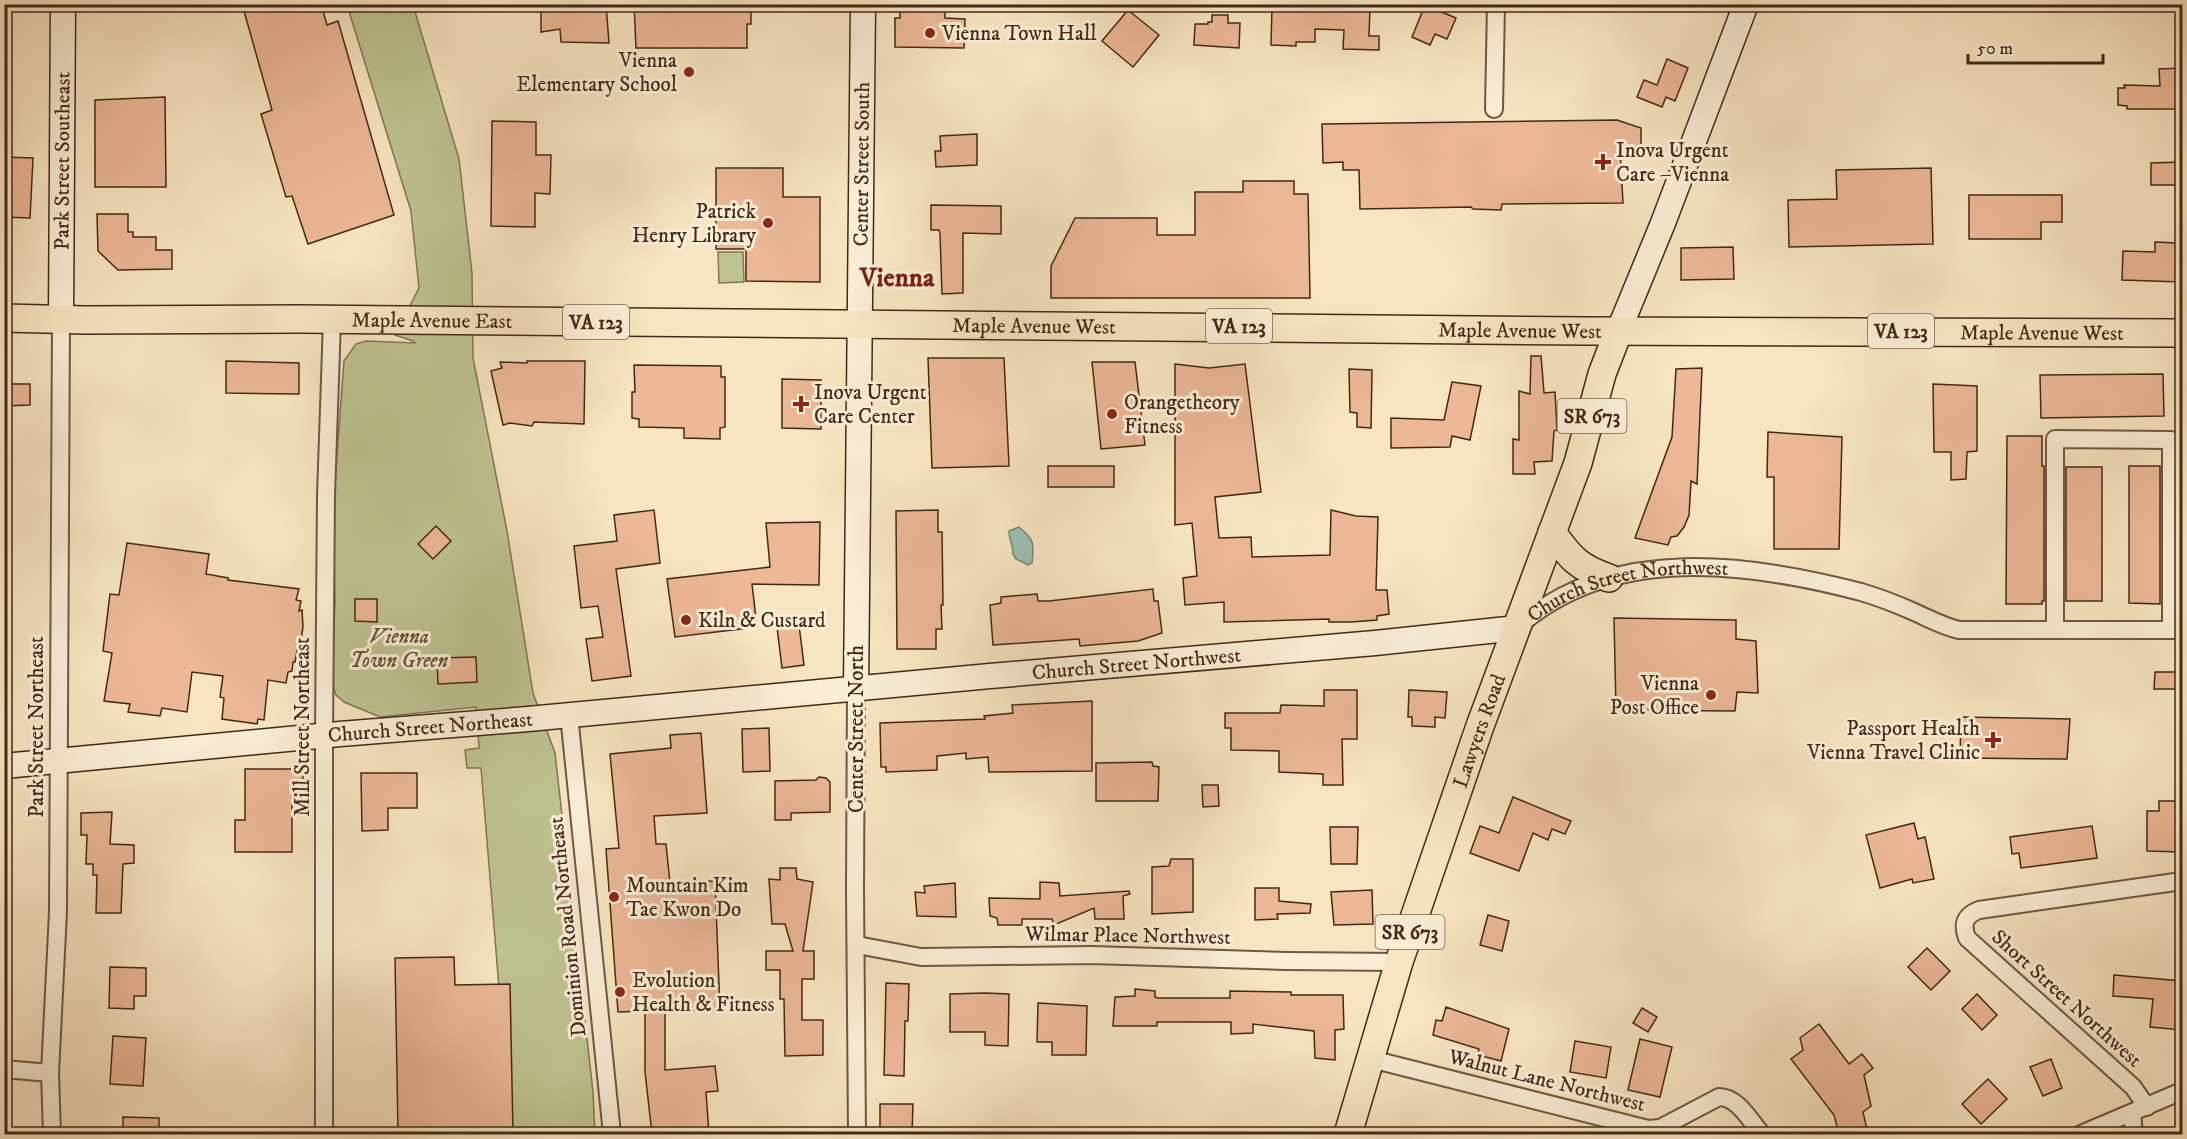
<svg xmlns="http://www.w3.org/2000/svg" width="2187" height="1139" viewBox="0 0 2187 1139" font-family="'IM FELL DW Pica',serif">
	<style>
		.green { fill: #bec491; stroke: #807654; stroke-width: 1.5 }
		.water { fill: #9dbfb3; stroke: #798375; stroke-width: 1.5 }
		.building { fill: #ecb896; stroke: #432817; stroke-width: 1.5 }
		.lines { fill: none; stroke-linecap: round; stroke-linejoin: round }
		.street-casing { stroke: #705742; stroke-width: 20 }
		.secondary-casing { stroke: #432817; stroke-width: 27 }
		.primary-casing { stroke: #432817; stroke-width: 30 }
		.street { stroke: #faeed7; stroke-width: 16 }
		.secondary { stroke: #faeed7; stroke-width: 24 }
		.primary { stroke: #f7e5c1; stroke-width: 27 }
		.poi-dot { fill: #8f2418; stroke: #faeed7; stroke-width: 2 }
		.labels { text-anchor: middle; stroke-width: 6; stroke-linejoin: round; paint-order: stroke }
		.shield { fill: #faeed7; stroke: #7a6351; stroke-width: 1.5 }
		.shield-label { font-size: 20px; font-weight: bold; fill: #432817 }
		.poi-label { font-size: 21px; fill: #432817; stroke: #faeed7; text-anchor: start }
		.street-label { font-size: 21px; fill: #432817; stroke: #faeed7 }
		.park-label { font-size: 21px; font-style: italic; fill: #624f36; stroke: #faeed7 }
		.district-label { font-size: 27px; font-weight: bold; fill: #7a1f14; stroke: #faeed7 }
	</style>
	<rect width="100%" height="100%" fill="#f7e5c1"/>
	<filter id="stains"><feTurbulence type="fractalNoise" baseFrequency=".00333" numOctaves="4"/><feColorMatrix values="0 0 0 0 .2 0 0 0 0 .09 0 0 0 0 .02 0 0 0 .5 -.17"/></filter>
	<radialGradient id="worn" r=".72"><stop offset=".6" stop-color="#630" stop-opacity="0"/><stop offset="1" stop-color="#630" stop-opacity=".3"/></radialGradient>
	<g class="green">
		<polygon points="347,5 413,5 459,159 472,273 473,358 507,531 533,693 555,753 593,1092 595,1134 511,1134 481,768 467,768 465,750 479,748 476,707 380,717 344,702 336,695 332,684 335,601 333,508 344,361 356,344 366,341 415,343 413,341 395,335 419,288 411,211"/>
		<polygon points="718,252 743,252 744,282 719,283"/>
	</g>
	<path class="water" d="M 1019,527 C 1035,540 1034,544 1032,563 L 1028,565 L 1016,559 L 1013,554 C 1013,544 1009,540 1009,531 Z"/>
	<g class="building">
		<polygon points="242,4 321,4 327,25 338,21 394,215 308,244 292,196 286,197 261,114 272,110"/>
		<polygon points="541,4 606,4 609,43 561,42 560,29 541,32"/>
		<polygon points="634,4 751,4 751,24 747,24 747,48 636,48"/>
		<polygon points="900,4 937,4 937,7 945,7 945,18 965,19 964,48 895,47 895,18 900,18"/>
		<polygon points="1425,5 1456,18 1447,39 1435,34 1430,45 1412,37"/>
		<polygon points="1297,6 1370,7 1369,36 1379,36 1379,50 1343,49 1344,30 1315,29 1315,42 1296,42 1296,46 1271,45 1272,7 1297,8"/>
		<polygon points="1128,10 1159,35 1133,67 1102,41"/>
		<polygon points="1212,15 1228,15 1228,23 1240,23 1239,48 1194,45 1195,24 1208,24 1208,22 1212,22"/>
		<polygon points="1667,59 1688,68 1675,101 1666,97 1662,107 1637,97 1644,80 1657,85"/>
		<polygon points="2182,68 2182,109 2127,109 2127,106 2118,105 2118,88 2125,88 2124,85 2160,86 2159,69"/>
		<polygon points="165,97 166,187 95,187 95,100"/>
		<polygon points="1617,120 1641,128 1641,148 1620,148 1623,203 1502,204 1501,210 1473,209 1471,207 1360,209 1359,170 1343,170 1343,162 1323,163 1322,124"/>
		<polygon points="492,121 536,122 536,155 551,155 550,194 535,193 535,227 491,226"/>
		<polygon points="977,134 977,165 936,167 935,151 941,151 940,136"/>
		<polygon points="4,157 33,158 30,218 4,217"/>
		<polygon points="2182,162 2182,185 2151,185 2151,163"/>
		<polygon points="716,168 783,168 783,197 820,197 820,282 746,281 746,249 716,249"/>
		<polygon points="1931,168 1933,244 1789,247 1788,200 1837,199 1836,170"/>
		<polygon points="1243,181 1294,181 1294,194 1308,194 1310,298 1051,298 1051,266 1075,218 1157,218 1157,235 1195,235 1195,192 1243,192"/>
		<polygon points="1969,195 2062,195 2062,222 2041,222 2041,239 1969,239"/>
		<polygon points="931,205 1001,206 1001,234 963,233 963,293 942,294 940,233 939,230 931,230"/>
		<polygon points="97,214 128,214 128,232 133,232 133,237 156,237 156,250 172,250 172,269 118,270 98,251"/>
		<polygon points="2155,242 2176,243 2176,253 2182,253 2182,282 2122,280 2123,251 2155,252"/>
		<polygon points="1733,247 1734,279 1681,280 1681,248"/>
		<polygon points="1531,356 1541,356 1544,393 1555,392 1557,430 1554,431 1552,461 1534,462 1535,474 1513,474 1513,439 1519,440 1519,391 1530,394"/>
		<polygon points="928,358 1004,358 1009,466 932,468"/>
		<polygon points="226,361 299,363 299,394 226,393"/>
		<polygon points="527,361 585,361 584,424 534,422 532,426 510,423 503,425 491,371 502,368 500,362 527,363"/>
		<polygon points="1092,362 1135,362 1145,445 1101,449"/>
		<polygon points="1175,364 1209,368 1245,364 1261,492 1215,497 1219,538 1251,537 1252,557 1330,555 1331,510 1356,516 1378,517 1376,590 1387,590 1389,614 1377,616 1377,620 1351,622 1329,622 1329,619 1224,622 1224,602 1185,605 1183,578 1197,576 1192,523 1175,525"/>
		<polygon points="634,365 721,366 721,377 725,377 725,427 720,428 720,439 684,438 684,428 639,427 639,419 632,418 632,392 635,392"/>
		<polygon points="1702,368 1697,484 1691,481 1689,515 1684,527 1677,536 1671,537 1668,545 1635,538 1672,437 1676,369"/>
		<polygon points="1349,369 1372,370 1371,428 1357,427 1357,413 1350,412"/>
		<polygon points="2163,374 2164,416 2041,418 2040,375"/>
		<polygon points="782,379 821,380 821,429 782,428"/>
		<polygon points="1452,382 1481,386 1470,440 1452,436 1450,447 1391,448 1391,418 1444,420"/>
		<polygon points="4,384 30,384 30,405 4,406"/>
		<polygon points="1933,384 1977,386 1977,451 1967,452 1966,479 1951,480 1951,452 1934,452"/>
		<polygon points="1768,432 1842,437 1839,549 1774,549 1774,477 1767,477"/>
		<polygon points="2007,436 2042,436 2042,466 2044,466 2044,601 2042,601 2042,604 2006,604"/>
		<rect x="1048" y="466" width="66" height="21"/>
		<polygon points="2129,466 2160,466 2160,604 2129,603"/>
		<rect x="2066" y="467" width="36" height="134"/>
		<polygon points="654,510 660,563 616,569 631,676 592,681 586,639 603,637 598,606 581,608 574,546 617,541 614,515"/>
		<polygon points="938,510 938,532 942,532 943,605 941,605 942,629 936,629 936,649 897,649 896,511"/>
		<polygon points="820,522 819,585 752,584 757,627 675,637 667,579 770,567 766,523"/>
		<polygon points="436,526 451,541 433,559 418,544"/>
		<polygon points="127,543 209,554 206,574 228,578 228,580 299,589 296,600 301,601 299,611 302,610 303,627 300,646 298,646 295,662 293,662 292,671 288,672 286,683 268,680 264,720 258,719 257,724 222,719 224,698 220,697 223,676 192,672 187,712 162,708 160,716 128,712 130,704 104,701 112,653 103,651 110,594 119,595"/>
		<polygon points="1153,589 1154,601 1158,601 1162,633 1138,641 1080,646 1079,639 993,645 990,605 1001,603 1001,597 1037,594 1038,601 1049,601"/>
		<polygon points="355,599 377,599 377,622 355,621"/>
		<polygon points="1614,618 1736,620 1736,639 1756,641 1758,693 1737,692 1735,711 1616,710"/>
		<polygon points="799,625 804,665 782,668 777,627"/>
		<polygon points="476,657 477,682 438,684 437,658"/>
		<polygon points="2155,672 2177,672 2177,689 2154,689"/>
		<polygon points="1324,690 1357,690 1357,739 1342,739 1343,785 1323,785 1323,774 1279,772 1279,751 1231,750 1231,728 1225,728 1225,713 1280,713 1281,705 1324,706"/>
		<polygon points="1409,690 1447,692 1445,718 1435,717 1435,727 1412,726 1412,717 1408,717"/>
		<polygon points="1092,701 1092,771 989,772 988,757 966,759 966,753 937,756 937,770 886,772 886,767 881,767 880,723 985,719 984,716 1013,713 1012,705"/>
		<polygon points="1961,717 2070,719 2067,759 1960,758"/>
		<polygon points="769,728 770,771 743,772 742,729"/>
		<polygon points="701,733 707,813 654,816 656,844 666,844 670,883 715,881 720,1010 665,1011 665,1070 715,1066 718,1091 706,1092 709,1134 652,1134 645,1072 645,1011 618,1012 606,849 619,848 610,754 671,748 670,735"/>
		<polygon points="1152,762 1153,766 1159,767 1158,801 1096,801 1096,763"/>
		<polygon points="245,769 303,769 303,795 292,795 292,852 235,852 235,820 245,820"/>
		<polygon points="361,773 417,773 417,808 388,808 388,830 362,831"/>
		<polygon points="819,777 826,778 830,782 830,812 791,813 791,820 775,820 775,781 816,780"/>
		<polygon points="1202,785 1218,785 1219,806 1203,807"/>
		<polygon points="1513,797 1571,821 1565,834 1552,829 1548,840 1533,833 1519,871 1470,853 1480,826 1499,833"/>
		<polygon points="2159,801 2182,801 2182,852 2147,851 2147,811 2159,811"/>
		<polygon points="112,812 110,844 134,845 134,863 123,864 121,913 96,913 97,875 93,875 93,864 86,864 87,835 81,835 81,813"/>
		<polygon points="1914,823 1918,839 1925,837 1934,879 1913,883 1912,879 1880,888 1866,835"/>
		<polygon points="2092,826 2097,858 2021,868 2019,853 2012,854 2010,837"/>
		<polygon points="1330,827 1358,827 1357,864 1331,864"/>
		<polygon points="1171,859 1193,859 1193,912 1152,914 1152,867 1169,866"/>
		<polygon points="780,868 796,868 797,879 813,882 803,951 814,951 814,979 802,979 802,1020 823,1020 823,1055 785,1056 784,999 780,999 780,970 766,970 766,951 793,951 785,924 772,924 769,879 780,880"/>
		<polygon points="1040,882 1059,883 1060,896 1129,891 1130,894 1123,896 1124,919 1095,919 1094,908 1054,925 1052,919 1022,919 1022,925 998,925 997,918 990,916 989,898 1040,899"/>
		<polygon points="955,883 956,917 917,916 915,892 925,893 924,886"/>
		<polygon points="1255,888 1279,888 1279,901 1311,904 1310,913 1277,914 1278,919 1255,920"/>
		<polygon points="1372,890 1373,924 1334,925 1331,892"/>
		<polygon points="1488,915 1509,921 1502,951 1480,945"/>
		<polygon points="1927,948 1950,971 1931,990 1908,967"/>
		<polygon points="454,957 455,985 510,984 513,1134 398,1134 395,958"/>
		<polygon points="110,967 146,968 146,996 134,996 134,1009 109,1008"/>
		<polygon points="2114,975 2182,981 2182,1030 2150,1027 2153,999 2113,996"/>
		<polygon points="886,983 909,984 908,1021 905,1021 904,1076 884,1075"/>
		<polygon points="1135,989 1155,991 1155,997 1158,998 1230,998 1230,991 1291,992 1291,995 1343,995 1344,1029 1335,1030 1335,1060 1315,1058 1314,1031 1253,1024 1253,1033 1231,1034 1231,1022 1157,1022 1157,1026 1113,1026 1115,997 1135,996"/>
		<polygon points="985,993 1009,994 1008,1046 985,1045 985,1032 950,1032 950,994"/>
		<polygon points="1977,994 1997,1015 1982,1030 1962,1009"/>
		<polygon points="1038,1003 1087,1006 1086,1055 1052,1055 1052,1042 1037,1042"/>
		<polygon points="1446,1007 1509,1029 1501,1061 1478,1055 1479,1049 1433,1035 1436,1020 1442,1021"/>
		<polygon points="1642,1008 1657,1017 1648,1032 1633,1023"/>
		<polygon points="1819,1024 1849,1064 1862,1054 1873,1068 1864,1075 1871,1106 1863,1112 1868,1134 1839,1134 1834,1115 1791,1059 1803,1050 1800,1038"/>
		<polygon points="113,1036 146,1038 143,1086 110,1084"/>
		<polygon points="1640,1039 1672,1047 1660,1097 1628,1090"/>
		<polygon points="1575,1041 1611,1047 1606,1078 1570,1072"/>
		<polygon points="2051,1059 2062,1088 2043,1096 2030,1067"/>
		<polygon points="1988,1079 2007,1099 1981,1124 1962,1104"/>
		<polygon points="880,1104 913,1104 912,1134 880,1134"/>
		<polygon points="123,1117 159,1118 159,1134 123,1134"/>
	</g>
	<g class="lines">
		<g class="street-casing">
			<g id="street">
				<polyline points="1494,109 1496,4"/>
				<path id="s1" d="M 1520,625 C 1613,544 1750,563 1861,592 C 1878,597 1896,604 1912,611 C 1928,618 1942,626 1959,630 L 2182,630"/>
				<polyline points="2055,629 2055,439 2171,440 2171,629"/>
				<polyline points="856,690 855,889 857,1134"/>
				<polyline points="569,715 612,1134"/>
				<polyline points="857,945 921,957 1092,955 1286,961 1399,962"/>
				<path d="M 1371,1059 L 1648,1129 L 1660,1128 L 1719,1097 C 1738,1097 1750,1121 1762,1134"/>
				<polyline points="4,1069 50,1073"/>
				<path d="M 2147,1107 L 2133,1087 L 1967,938 C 1962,924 1964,916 1979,910 L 2182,881"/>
				<polyline points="2132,1113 2134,1134"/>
				<polyline points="52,1134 50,1073 58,912 61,319"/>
				<polyline points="324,1134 324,736 326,496 332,320"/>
				<polyline points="2081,1134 2182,1091"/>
			</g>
		</g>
		<g class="secondary-casing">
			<g id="secondary">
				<path id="s2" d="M 61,319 L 63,4"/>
				<polyline points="1619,330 1663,223 1746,4"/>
				<path id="s3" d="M 856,690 L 863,4"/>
				<path id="s4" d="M 4,766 L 340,734 L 528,719 L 990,676 L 1375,643 L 1517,628"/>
			</g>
		</g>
		<g class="primary-casing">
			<g id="primary">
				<path id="s5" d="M 4,318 L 85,320 L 298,319 L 1587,331 L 2182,333"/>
				<path d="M 1552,532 C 1570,558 1579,568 1609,578"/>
				<path id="s6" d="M 1348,1134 L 1399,962 L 1480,726 L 1578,463 L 1602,374 L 1619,330"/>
			</g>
		</g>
		<use href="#street" class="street"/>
		<use href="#secondary" class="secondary"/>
		<use href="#primary" class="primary"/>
	</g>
	<g class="poi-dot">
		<circle cx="930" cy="33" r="6"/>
		<circle cx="689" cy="72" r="6"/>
		<path d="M1600 153h6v6h6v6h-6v6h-6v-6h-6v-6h6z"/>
		<circle cx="768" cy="223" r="6"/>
		<path d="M798 395h6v6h6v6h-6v6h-6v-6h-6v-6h6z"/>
		<circle cx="1112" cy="414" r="6"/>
		<circle cx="686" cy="620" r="6"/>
		<circle cx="1711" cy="695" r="6"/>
		<path d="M1990 731h6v6h6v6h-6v6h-6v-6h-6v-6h6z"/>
		<circle cx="614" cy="897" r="6"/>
		<circle cx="620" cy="992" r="6"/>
	</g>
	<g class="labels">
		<g class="shield">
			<rect x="563" y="305" width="66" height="34" rx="4.5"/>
			<rect x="1206" y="309" width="66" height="34" rx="4.5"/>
			<rect x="1868" y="314" width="66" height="34" rx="4.5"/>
			<rect x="1557.5" y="399" width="69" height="34" rx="4.5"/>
			<rect x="1375.5" y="915" width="69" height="34" rx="4.5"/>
		</g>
		<g class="shield-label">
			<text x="596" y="329">VA 123</text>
			<text x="1239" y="333">VA 123</text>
			<text x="1901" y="338">VA 123</text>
			<text x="1592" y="423">SR 673</text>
			<text x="1410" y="939">SR 673</text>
		</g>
		<g class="poi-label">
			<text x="942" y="40">Vienna Town Hall</text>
			<text x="677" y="67" text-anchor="end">Vienna<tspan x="677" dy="24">Elementary School</tspan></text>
			<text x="1616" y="157">Inova Urgent<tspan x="1616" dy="24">Care –Vienna</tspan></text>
			<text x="756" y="218" text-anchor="end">Patrick<tspan x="756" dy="24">Henry Library</tspan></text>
			<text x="814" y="399">Inova Urgent<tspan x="814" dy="24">Care Center</tspan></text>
			<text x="1124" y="409">Orangetheory<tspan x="1124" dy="24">Fitness</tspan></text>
			<text x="698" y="627">Kiln &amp; Custard</text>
			<text x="1699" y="690" text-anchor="end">Vienna<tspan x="1699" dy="24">Post Office</tspan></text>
			<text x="1980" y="735" text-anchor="end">Passport Health<tspan x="1980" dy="24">Vienna Travel Clinic</tspan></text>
			<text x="626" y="892">Mountain Kim<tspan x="626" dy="24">Tae Kwon Do</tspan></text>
			<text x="632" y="987">Evolution<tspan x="632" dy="24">Health &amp; Fitness</tspan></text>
		</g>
		<g class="street-label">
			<text dy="7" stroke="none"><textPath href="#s2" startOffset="158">Park Street Southeast</textPath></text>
			<text dy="7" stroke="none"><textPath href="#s3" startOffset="526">Center Street South</textPath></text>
			<text dy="7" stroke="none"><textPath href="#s5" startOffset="428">Maple Avenue East</textPath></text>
			<text dy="7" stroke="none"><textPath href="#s5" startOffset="1030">Maple Avenue West</textPath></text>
			<text dy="7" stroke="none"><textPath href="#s5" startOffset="1516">Maple Avenue West</textPath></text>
			<text dy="7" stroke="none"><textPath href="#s5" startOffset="2038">Maple Avenue West</textPath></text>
			<text dy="7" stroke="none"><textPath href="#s1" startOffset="117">Church Street Northwest</textPath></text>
			<text dy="7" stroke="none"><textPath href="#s4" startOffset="1137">Church Street Northwest</textPath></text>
			<text transform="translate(36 727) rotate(-90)" y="7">Park Street Northeast</text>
			<text transform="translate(302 727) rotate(-90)" y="7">Mill Street Northeast</text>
			<text dy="7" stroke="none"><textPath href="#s4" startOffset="428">Church Street Northeast</textPath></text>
			<text transform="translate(856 729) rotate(-90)" y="7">Center Street North</text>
			<text dy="7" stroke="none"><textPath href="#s6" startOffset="424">Lawyers Road</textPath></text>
			<text transform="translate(567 927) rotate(-96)" y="7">Dominion Road Northeast</text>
			<text transform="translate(1128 935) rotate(1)" y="7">Wilmar Place Northwest</text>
			<text transform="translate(2067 998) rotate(42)" y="7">Short Street Northwest</text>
			<text transform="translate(1547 1080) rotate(14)" y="7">Walnut Lane Northwest</text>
		</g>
		<g class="park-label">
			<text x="399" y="643">Vienna<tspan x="399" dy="24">Town Green</tspan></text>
		</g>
		<g class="district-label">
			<text x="897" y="286">Vienna</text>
		</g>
	</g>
	<rect width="2187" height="1139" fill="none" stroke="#f7e5c1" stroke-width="24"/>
	<rect x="6" y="6" width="2175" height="1127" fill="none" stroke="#432817" stroke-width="3"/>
	<rect x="12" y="12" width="2163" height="1115" fill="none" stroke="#432817" stroke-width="1.5"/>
	<path d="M1968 54v9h135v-9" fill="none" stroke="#432817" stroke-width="3"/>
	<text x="1977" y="54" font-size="18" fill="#432817" stroke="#faeed7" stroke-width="4.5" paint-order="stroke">50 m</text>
	<rect width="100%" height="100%" filter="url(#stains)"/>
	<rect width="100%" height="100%" fill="url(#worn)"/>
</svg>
